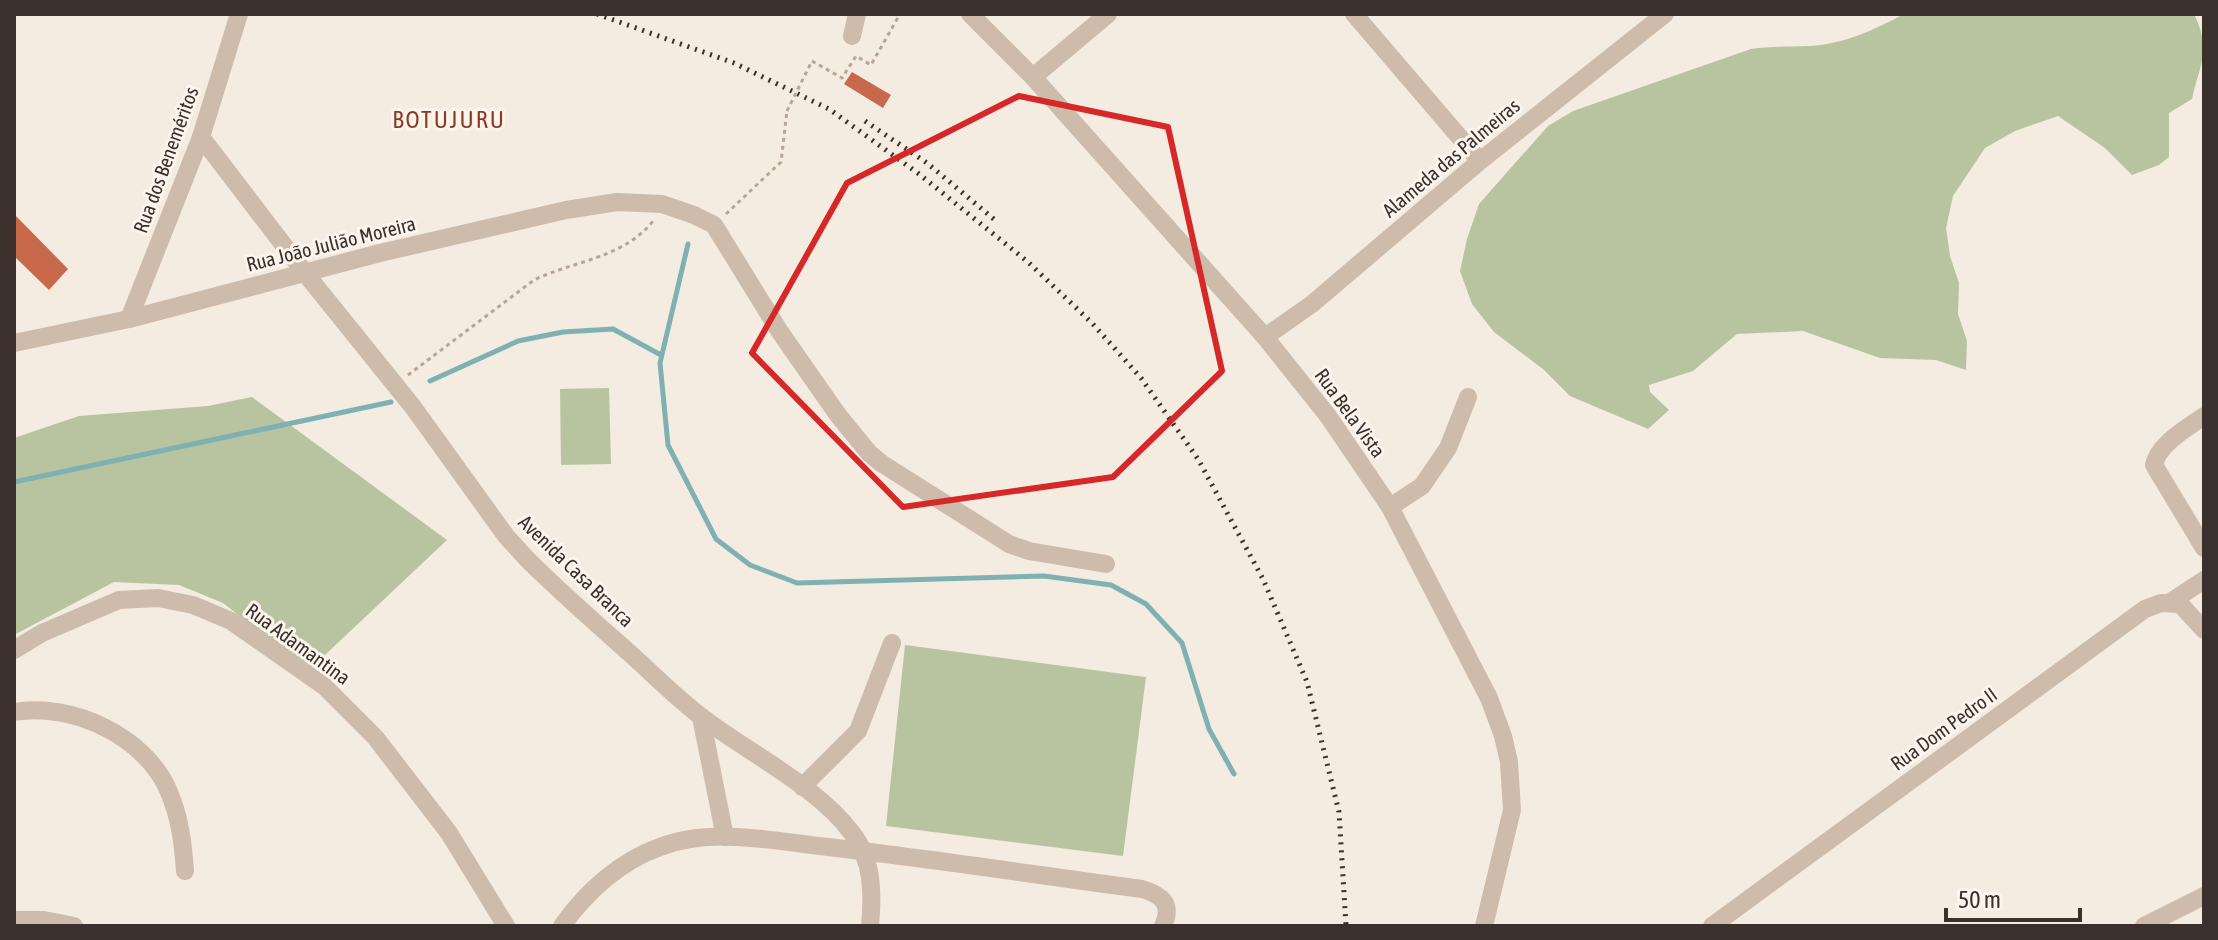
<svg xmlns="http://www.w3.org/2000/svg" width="2218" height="940" viewBox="0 0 2218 940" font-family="'Asap Condensed',sans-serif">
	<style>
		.green { fill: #b8c4a0 }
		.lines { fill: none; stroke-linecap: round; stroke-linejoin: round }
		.stream { stroke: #7fb0b2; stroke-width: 5 }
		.building { fill: #c8694b }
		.path { stroke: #b9a596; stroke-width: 3; stroke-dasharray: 4 4; stroke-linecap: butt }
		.minor { stroke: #cdbbac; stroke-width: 18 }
		.rail { stroke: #3b302b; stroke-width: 5; stroke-dasharray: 2 6; stroke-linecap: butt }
		.path-bridge { stroke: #b9a596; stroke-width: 3; stroke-dasharray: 4 4; stroke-linecap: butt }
		.marked { fill: none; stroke: #d62828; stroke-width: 6; stroke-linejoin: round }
		.labels { text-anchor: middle; stroke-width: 6; stroke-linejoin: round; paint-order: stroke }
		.street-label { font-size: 20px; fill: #3b302b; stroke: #fbf5ee }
		.quarter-label { font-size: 24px; letter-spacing: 2px; fill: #8c3b22; stroke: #fbf5ee }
	</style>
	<rect width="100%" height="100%" fill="#f4ebe1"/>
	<g class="green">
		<path d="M 1904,14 L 2194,14 C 2212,51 2200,62 2192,99 L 2169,113 L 2169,157 L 2159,165 L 2132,175 L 2105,148 L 2058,116 L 2015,131 L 1985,148 L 1953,196 L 1946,228 L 1950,256 L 1959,283 L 1958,314 L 1967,341 L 1966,370 L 1936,360 L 1880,358 L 1803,331 L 1737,334 L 1693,371 L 1649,385 L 1650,392 L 1669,410 L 1648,429 L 1570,396 L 1543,369 L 1494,332 L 1472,304 L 1460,271 L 1467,239 L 1479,204 L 1548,126 L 1573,111 L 1751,49 C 1770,46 1788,47 1808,46 C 1842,45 1874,30 1904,14 Z"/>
		<polygon points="609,388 611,464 561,465 560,389"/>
		<polygon points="252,397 447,540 309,670 223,603 179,585 114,582 14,635 14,438 79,416 208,406"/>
		<polygon points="905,645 1146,677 1123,856 886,826"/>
	</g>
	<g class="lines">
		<g class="stream">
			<polyline points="688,244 660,363 668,445 716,539 750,565 797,583 1044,576 1111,585 1146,604 1182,643 1209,729 1234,774"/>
			<polyline points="430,381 518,341 563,332 613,329 661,355"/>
			<polyline points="14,482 391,402"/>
		</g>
	</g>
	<g class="building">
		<polygon points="852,72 891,95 883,108 844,84"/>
		<polygon points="14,214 68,269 49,290 14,256"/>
	</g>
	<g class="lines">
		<g class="path">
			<polyline points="812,61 842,78 856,56 871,65 900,14"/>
			<polyline points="726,214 781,162 787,111"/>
			<path d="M 408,375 L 534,280 C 573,261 624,258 653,221"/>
		</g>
		<g class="minor">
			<polyline points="970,14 1033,77 1265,337 1328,416 1390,507 1489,698 1503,736 1509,762 1512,810 1484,926"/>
			<polyline points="1354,14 1480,161"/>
			<polyline points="852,36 857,14"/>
			<polyline points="1033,77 1108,14"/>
			<path d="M 201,137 L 305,273 L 413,407 L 506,536 L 527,559 C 561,593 598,625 635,658 C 657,678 679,700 703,718 C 750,754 817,786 852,833 C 873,860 873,894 870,926"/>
			<polyline points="129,319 201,137 239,14"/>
			<polyline points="1265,337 1312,304 1480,161 1665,14"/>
			<polyline points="14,343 129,319 380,253 566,210 617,202 662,204 694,215 714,225 780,332 838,415 869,453 881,463 1009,544 1029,551 1106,564"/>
			<path d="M 2204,416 C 2187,428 2158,444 2154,465 L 2204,548"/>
			<polyline points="1390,507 1422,486 1448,448 1468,397"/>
			<polyline points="2169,603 2204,580"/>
			<polyline points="14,650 42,633 119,600 158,598 193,605 231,621 324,686 375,737 449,833 506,926"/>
			<path d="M 14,712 C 71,702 146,736 169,792 C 180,818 183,843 185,871"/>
			<polyline points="701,717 725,837"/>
			<polyline points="802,787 858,731 892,643"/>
			<polyline points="14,920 44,920 74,926"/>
			<path d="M 562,926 C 586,892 620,861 660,847 C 712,827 774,841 828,847 C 933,859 1037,875 1142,889 C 1162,895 1173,904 1163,926"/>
			<polyline points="1712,926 2145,609 2161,603 2180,604 2204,630"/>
			<polyline points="2144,926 2204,896"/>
		</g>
		<g class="rail">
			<polyline points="597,14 734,63 829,109 919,174 1028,262 1092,323 1141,378 1198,459 1263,579 1307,682 1339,812 1346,926"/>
			<polyline points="865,121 927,163 995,220"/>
		</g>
		<polyline class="path-bridge" points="787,111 812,61"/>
	</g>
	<path class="marked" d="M 1019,96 L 1168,127 L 1222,371 L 1113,477 L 903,507 L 752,353 L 847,183 Z"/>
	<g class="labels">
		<g class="street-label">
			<text transform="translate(1451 158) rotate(-40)" y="7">Alameda das Palmeiras</text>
			<text transform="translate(166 160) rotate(-70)" y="7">Rua dos Beneméritos</text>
			<text transform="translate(331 244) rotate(-14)" y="7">Rua João Julião Moreira</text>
			<text transform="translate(1350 413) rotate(54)" y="7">Rua Bela Vista</text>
			<text transform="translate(576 571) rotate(44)" y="7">Avenida Casa Branca</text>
			<text transform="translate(298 644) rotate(36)" y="7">Rua Adamantina</text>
			<text transform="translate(1944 729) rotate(-36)" y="7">Rua Dom Pedro II</text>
		</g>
		<g class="quarter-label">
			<text x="449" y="128">BOTUJURU</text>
		</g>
	</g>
	<rect width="2218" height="940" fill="none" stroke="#3b302b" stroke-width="32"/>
	<path d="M1946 908v12h134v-12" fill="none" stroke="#3b302b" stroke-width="4"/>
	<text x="1958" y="908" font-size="24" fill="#3b302b" stroke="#fbf5ee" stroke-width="6" paint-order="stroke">50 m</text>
</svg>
